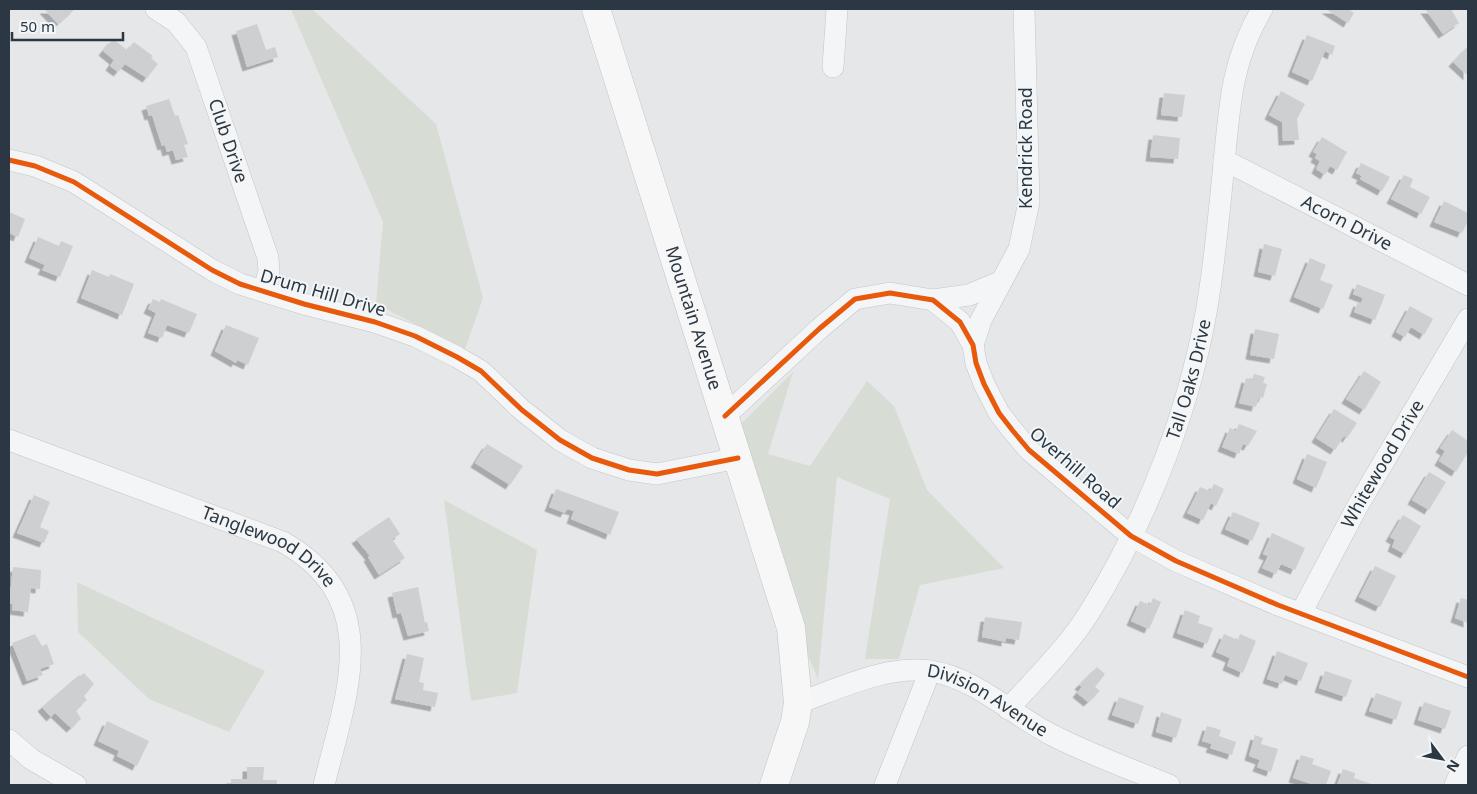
<svg xmlns="http://www.w3.org/2000/svg" width="1477" height="794" viewBox="0 0 1477 794" font-family="'Noto Sans',sans-serif">
	<style>
		.green { fill: #d7ddd5 }
		.building { fill: #cdcfd1; filter: url(#shadow) }
		.lines { fill: none; stroke-linecap: round; stroke-linejoin: round }
		.minor-casing { stroke: #c3c5c7; stroke-width: 22 }
		.major-casing { stroke: #c0c4c7; stroke-width: 29 }
		.minor { stroke: #f4f5f6; stroke-width: 21 }
		.major { stroke: #f7f7f8; stroke-width: 28 }
		.cycleway-casing { stroke: #f2f6f8; stroke-width: 8 }
		.cycleway { stroke: #e8590c; stroke-width: 5 }
		.labels { text-anchor: middle; stroke-width: 4; stroke-linejoin: round; paint-order: stroke }
		.street-label { font-size: 18px; fill: #2b3843; stroke: #f2f6f8 }
	</style>
	<defs>
		<filter id="shadow"><feDropShadow dx="-4.5" dy="4.5" stdDeviation="0" flood-color="#0004"/></filter>
	</defs>
	<rect width="100%" height="100%" fill="#e5e7e9"/>
	<g class="green">
		<polygon points="291,9 312,9 436,124 483,298 465,349 376,304 383,222"/>
		<polygon points="793,372 768,454 810,466 867,381 894,406 927,490 1004,568 920,585 899,659 865,659 890,499 837,477 818,679 806,651 741,424"/>
		<polygon points="444,500 537,550 517,693 471,701"/>
		<polygon points="77,582 265,671 229,732 149,699 78,632"/>
	</g>
	<g class="building">
		<polygon points="44,9 75,9 58,24"/>
		<polygon points="1326,9 1348,9 1354,13 1348,23"/>
		<polygon points="1425,9 1451,9 1459,23 1443,34"/>
		<polygon points="257,24 266,50 275,47 278,57 247,67 236,31"/>
		<polygon points="1307,35 1335,46 1332,55 1325,51 1312,81 1292,72"/>
		<polygon points="113,39 127,50 134,42 153,56 151,58 158,64 147,78 125,64 118,72 110,66 114,60 103,51"/>
		<polygon points="1467,47 1468,48 1468,76 1453,62"/>
		<polygon points="1281,91 1305,104 1297,119 1299,140 1283,141 1282,122 1269,115"/>
		<polygon points="1164,93 1185,95 1182,117 1161,115"/>
		<polygon points="169,99 175,116 178,115 188,144 184,145 188,157 176,160 173,150 167,152 165,145 162,146 152,115 149,116 146,106"/>
		<polygon points="1153,135 1180,138 1178,159 1150,157"/>
		<polygon points="1322,137 1347,152 1337,170 1330,166 1325,175 1316,169 1320,161 1315,158 1317,154 1313,152"/>
		<polygon points="1361,163 1390,177 1382,191 1360,179 1362,176 1356,173"/>
		<polygon points="1404,175 1413,179 1410,187 1430,197 1421,214 1391,199"/>
		<polygon points="1444,201 1468,213 1468,221 1462,233 1434,222"/>
		<polygon points="9,212 25,219 18,237 9,233"/>
		<polygon points="38,237 59,246 61,241 73,246 60,277 42,270 45,265 29,258"/>
		<polygon points="1264,244 1282,249 1275,276 1258,272"/>
		<polygon points="1310,258 1326,265 1320,280 1333,285 1323,309 1294,297"/>
		<polygon points="92,270 109,277 110,274 134,284 122,315 81,298"/>
		<polygon points="1357,284 1385,295 1375,320 1354,312 1358,302 1361,303 1363,298 1353,294"/>
		<polygon points="153,299 160,302 161,299 197,314 189,333 167,325 162,338 148,333 156,313 148,309"/>
		<polygon points="1410,306 1433,319 1424,335 1411,327 1405,337 1396,332"/>
		<polygon points="226,325 259,338 248,365 237,360 236,363 215,351"/>
		<polygon points="1255,329 1279,334 1274,359 1250,355"/>
		<polygon points="1364,371 1381,382 1364,410 1346,399"/>
		<polygon points="1254,374 1265,377 1263,383 1267,384 1263,398 1259,397 1256,407 1239,403 1246,378 1252,380"/>
		<polygon points="1334,409 1357,423 1347,438 1344,436 1335,450 1316,438"/>
		<polygon points="1239,424 1257,431 1248,446 1243,444 1239,454 1222,447 1230,428 1236,431"/>
		<polygon points="1452,430 1468,441 1468,452 1456,472 1439,461 1445,451 1440,448"/>
		<polygon points="487,444 523,466 510,485 475,463"/>
		<polygon points="1307,454 1327,462 1316,488 1297,479"/>
		<polygon points="1429,472 1446,482 1429,510 1412,500"/>
		<polygon points="1214,484 1224,489 1216,506 1211,503 1203,520 1187,513 1200,487 1210,491"/>
		<polygon points="556,489 619,512 610,535 571,519 574,511 567,509 565,513 549,507"/>
		<polygon points="34,495 50,502 40,527 49,531 44,543 17,533"/>
		<polygon points="1233,512 1260,523 1252,541 1225,529"/>
		<polygon points="1403,515 1421,526 1405,554 1392,547 1395,540 1390,537"/>
		<polygon points="389,517 400,534 392,539 405,558 379,575 368,557 370,556 356,539"/>
		<polygon points="1272,533 1305,548 1295,570 1281,564 1276,574 1262,568 1268,556 1263,554"/>
		<polygon points="1375,566 1396,576 1380,607 1359,597"/>
		<polygon points="13,567 41,570 40,589 31,588 28,612 12,610 13,604 9,604"/>
		<polygon points="418,587 425,623 427,622 429,631 408,636 401,613 397,614 392,593"/>
		<polygon points="1153,598 1161,602 1149,629 1131,621 1140,601 1150,605"/>
		<polygon points="1461,598 1468,600 1468,623 1455,618"/>
		<polygon points="1185,610 1200,616 1198,623 1213,628 1207,644 1177,633"/>
		<polygon points="985,617 1022,622 1019,640 1006,638 1006,642 982,637"/>
		<polygon points="35,634 42,646 47,644 54,664 40,669 43,675 27,681 12,643"/>
		<polygon points="1224,634 1238,640 1240,634 1256,641 1243,673 1227,666 1230,658 1216,652"/>
		<polygon points="1277,651 1308,663 1301,681 1285,675 1282,684 1267,679"/>
		<polygon points="407,654 424,658 419,682 424,683 423,690 438,693 435,707 395,699"/>
		<polygon points="1097,667 1105,674 1095,687 1100,691 1088,702 1077,693 1082,687 1079,685"/>
		<polygon points="1325,671 1352,680 1346,697 1319,688"/>
		<polygon points="84,673 94,684 84,696 87,700 76,710 81,719 71,728 55,713 51,717 42,707 79,675 80,676"/>
		<polygon points="1376,693 1402,702 1396,720 1369,711"/>
		<polygon points="1119,697 1144,706 1138,724 1112,715"/>
		<polygon points="1424,702 1451,711 1445,729 1418,720"/>
		<polygon points="1161,712 1182,719 1176,738 1156,732"/>
		<polygon points="107,721 149,741 137,766 117,756 119,751 98,741"/>
		<polygon points="1207,726 1221,730 1219,736 1236,742 1232,755 1210,748 1212,744 1202,741"/>
		<polygon points="1255,735 1263,738 1261,744 1278,749 1271,772 1257,767 1260,760 1249,756"/>
		<polygon points="1301,755 1314,759 1312,764 1331,771 1326,785 1315,785 1293,778"/>
		<polygon points="247,767 264,767 263,780 277,780 277,785 231,785 231,779 247,779"/>
		<polygon points="1343,769 1355,773 1354,778 1374,785 1337,785"/>
	</g>
	<g class="lines">
		<g class="minor-casing">
			<g id="minor">
				<path id="s1" d="M 156,9 L 176,22 L 196,47 L 268,258 L 269,271 L 264,290"/>
				<polyline points="833,67 837,9"/>
				<polyline points="9,160 35,166 74,182 212,270 240,284 304,304 375,322 415,336 457,357 481,371 522,410 560,440 592,458 629,470 657,474 738,458"/>
				<path id="s2" d="M 1224,160 L 1468,285"/>
				<polyline points="933,300 969,295 1000,282"/>
				<polyline points="973,345 981,320 1019,249 1029,202 1024,9"/>
				<polyline points="725,416 819,329 855,299 890,293 933,300 960,322 973,345 976,363 984,384 999,413 1013,431 1029,450 1131,536 1176,561 1278,605 1468,677"/>
				<path id="s3" d="M 9,440 L 283,542 C 386,601 346,694 324,785"/>
				<path id="s4" d="M 1301,613 L 1357,507 L 1468,319"/>
				<path id="s5" d="M 798,703 C 838,689 886,665 930,671 C 977,678 1013,716 1054,736 C 1091,755 1131,769 1169,785"/>
				<path id="s6" d="M 1008,709 C 1036,678 1067,648 1089,613 C 1149,517 1194,400 1210,288 C 1216,247 1220,205 1224,163 C 1230,104 1231,62 1262,9"/>
				<polyline points="9,740 31,759 76,785"/>
				<polyline points="885,785 930,671"/>
				<polyline points="1455,785 1468,756"/>
			</g>
		</g>
		<g class="major-casing">
			<g id="major">
				<path id="s7" d="M 596,9 L 791,628 L 798,703 L 795,722 L 774,785"/>
			</g>
		</g>
		<use href="#minor" class="minor"/>
		<use href="#major" class="major"/>
		<g class="cycleway-casing">
			<g id="cycleway">
				<polyline points="9,160 35,166 74,182 212,270 240,284 304,304 375,322 415,336 457,357 481,371 522,410 560,440 592,458 629,470 657,474 738,458"/>
				<polyline points="725,416 819,329 855,299 890,293 933,300 960,322 973,345 976,363 984,384 999,413 1013,431 1029,450 1131,536 1176,561 1278,605 1468,677"/>
			</g>
		</g>
		<use href="#cycleway" class="cycleway"/>
	</g>
	<g class="labels">
		<g class="street-label">
			<text dy="6" stroke="none"><textPath href="#s1" startOffset="155">Club Drive</textPath></text>
			<text transform="translate(1026 148) rotate(-90)" y="6">Kendrick Road</text>
			<text dy="6" stroke="none"><textPath href="#s2" startOffset="138">Acorn Drive</textPath></text>
			<text transform="translate(323 293) rotate(16)" y="6">Drum Hill Drive</text>
			<text dy="6" stroke="none"><textPath href="#s7" startOffset="324">Mountain Avenue</textPath></text>
			<text dy="6" stroke="none"><textPath href="#s6" startOffset="381">Tall Oaks Drive</textPath></text>
			<text dy="6" stroke="none"><textPath href="#s4" startOffset="170">Whitewood Drive</textPath></text>
			<text transform="translate(1075 468) rotate(41)" y="6">Overhill Road</text>
			<text dy="6" stroke="none"><textPath href="#s3" startOffset="282">Tanglewood Drive</textPath></text>
			<text dy="6" stroke="none"><textPath href="#s5" startOffset="202">Division Avenue</textPath></text>
		</g>
	</g>
	<rect width="1477" height="794" fill="none" stroke="#2b3843" stroke-width="20"/>
	<g transform="translate(1442 759) rotate(122)" stroke="#f2f6f8" stroke-width="4" paint-order="stroke">
	<path d="M0-4L9 19L0 12L-9 19Z" fill="#2b3843"/>
	<text y="-8" font-size="14" font-weight="bold" text-anchor="middle" fill="#2b3843">N</text>
	</g>
	<path d="M12 32v8h111v-8" fill="none" stroke="#2b3843" stroke-width="2.5"/>
	<text x="20" y="32" font-size="15" fill="#2b3843" stroke="#f2f6f8" stroke-width="4" paint-order="stroke">50 m</text>
</svg>
